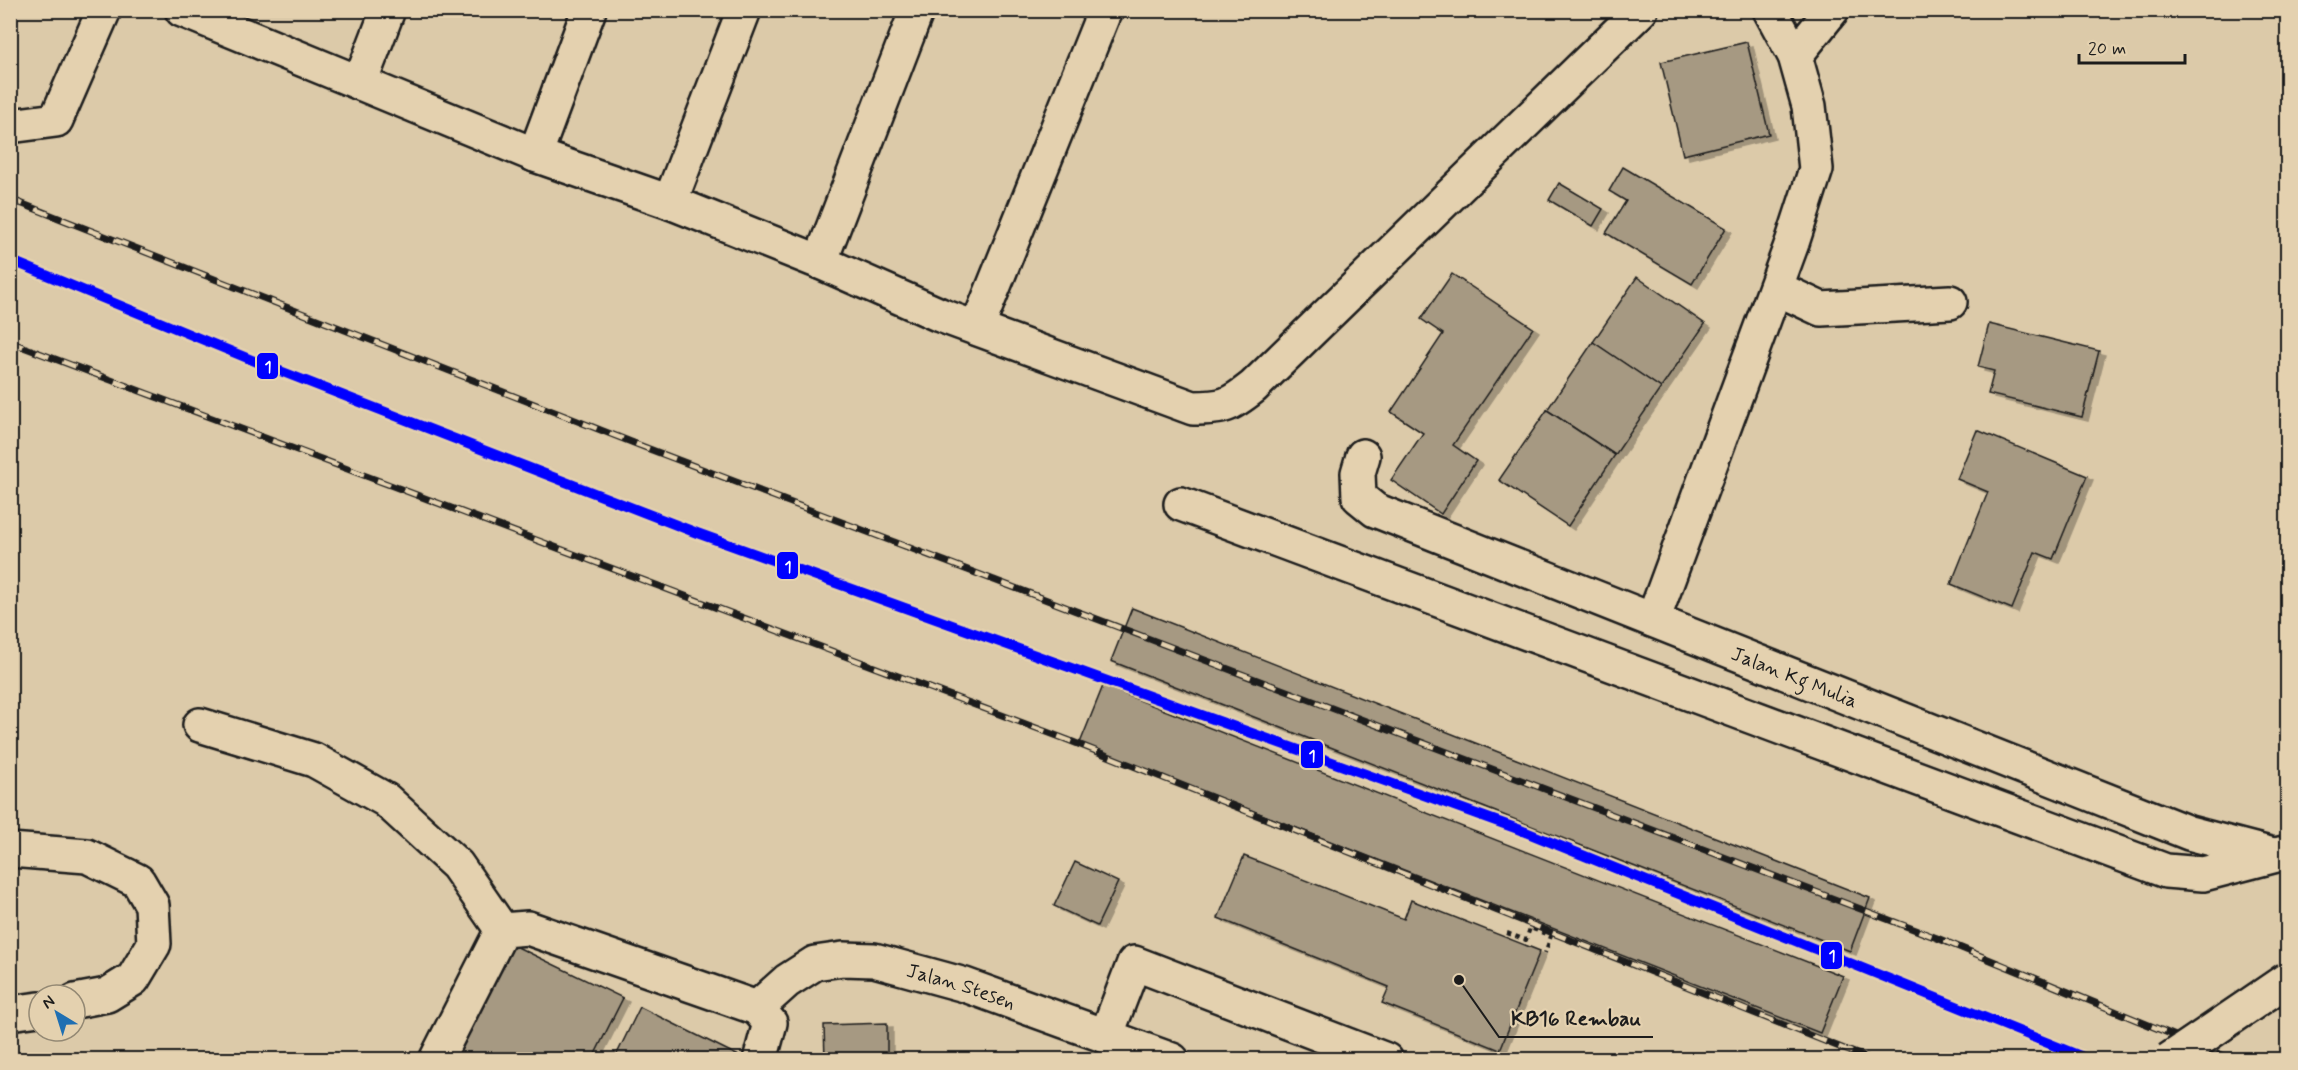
<svg xmlns="http://www.w3.org/2000/svg" width="2298" height="1070" viewBox="0 0 2298 1070" font-family="Mynerve,sans-serif">
	<style>
		.building { fill: #a69982; stroke: #1c1c1c; stroke-width: 1.5; filter: url(#shadow) }
		.lines { fill: none; stroke-linecap: round; stroke-linejoin: round }
		.minor-casing { stroke: #1c1c1c; stroke-width: 38 }
		.path { stroke: #1c1c1c; stroke-width: 4; stroke-dasharray: 4.5 4.5; stroke-linecap: butt }
		.minor { stroke: #e4d1af; stroke-width: 33 }
		.rail-casing { stroke: #1c1c1c; stroke-width: 7 }
		.rail { stroke: #e4d1af; stroke-width: 4.5; stroke-dasharray: 14; stroke-linecap: butt }
		.highway-bridge-casing { stroke: #1c1c1c; stroke-width: 38; stroke-linecap: butt }
		.highway-bridge { stroke: #e4d1af; stroke-width: 33 }
		.rail-1-casing { stroke: #e4d1af; stroke-width: 15 }
		.rail-1 { stroke: #00f; stroke-width: 10 }
		.labels { text-anchor: middle; stroke-width: 4.5; stroke-linejoin: round; paint-order: stroke }
		.street-label { font-size: 20px; fill: #1c1c1c; stroke: #e4d1af }
		.leader { fill: none; stroke: #1c1c1c; stroke-width: 2 }
		.callout-dot { fill: #1c1c1c; stroke: #e4d1af; stroke-width: 2 }
		.callout-label { font-size: 21px; text-anchor: middle; font-weight: bold; fill: #1c1c1c; stroke: #e4d1af; stroke-width: 4.5; stroke-linejoin: round; paint-order: stroke }
		.line-badge { stroke: #e4d1af; stroke-width: 2 }
		.badge-label { font-size: 16px; text-anchor: middle; font-weight: bold; fill: #fff }
	</style>
	<defs>
		<filter id="shadow"><feDropShadow dx="6" dy="4" stdDeviation="0" flood-color="#0004"/></filter>
	</defs>
	<rect width="100%" height="100%" fill="#dccaa9"/>
	<filter id="ink" filterUnits="userSpaceOnUse"><feTurbulence type="fractalNoise" baseFrequency=".0167" numOctaves="2"/><feDisplacementMap in="SourceGraphic" scale="12" xChannelSelector="R" yChannelSelector="G"/><feConvolveMatrix kernelMatrix="1 2 1 2 8 2 1 2 1" color-interpolation-filters="sRGB"/></filter>
	<g filter="url(#ink)">
		<g class="building">
			<polygon points="1747,42 1769,134 1683,155 1661,62"/>
			<polygon points="1623,167 1726,228 1692,284 1606,233 1626,201 1609,191"/>
			<polygon points="1559,183 1603,209 1593,226 1549,200"/>
			<polygon points="1452,274 1533,328 1453,445 1476,461 1441,514 1391,480 1423,433 1391,412 1443,334 1421,319"/>
			<polygon points="1637,277 1705,324 1661,388 1593,342"/>
			<polygon points="1989,324 2099,351 2082,417 1988,394 1994,371 1978,367"/>
			<polygon points="1593,342 1661,388 1615,455 1547,410"/>
			<polygon points="1547,410 1615,455 1568,526 1499,480"/>
			<polygon points="1977,430 2087,476 2053,559 2035,552 2012,609 1951,584 1988,492 1957,479"/>
			<polygon points="1132,608 1870,898 1850,951 1111,661"/>
			<polygon points="1103,686 1843,976 1820,1033 1080,743"/>
			<polygon points="1244,856 1404,919 1411,900 1540,951 1500,1050 1382,1003 1389,987 1218,918"/>
			<polygon points="1075,862 1118,882 1097,926 1054,906"/>
			<polygon points="509,943 623,998 592,1060 451,1060"/>
			<polygon points="640,1007 747,1060 614,1060"/>
			<polygon points="887,1023 887,1060 825,1060 824,1025"/>
		</g>
		<g class="lines">
			<g class="minor-casing">
				<g id="minor">
					<polyline points="182,10 360,83 388,10"/>
					<polyline points="1795,56 1832,10"/>
					<path d="M 360,83 L 535,155 L 670,202 L 820,262 L 940,315 L 1193,408 C 1224,408 1229,406 1253,387 L 1641,10"/>
					<polyline points="10,126 56,120 104,10"/>
					<polyline points="535,155 589,10"/>
					<polyline points="670,202 744,10"/>
					<polyline points="820,262 917,10"/>
					<polyline points="1776,288 1821,309 1950,302"/>
					<polyline points="977,328 1105,10"/>
					<path id="s1" d="M 1363,456 L 1358,473 L 1359,497 L 1375,510 L 2189,833 L 2273,855"/>
					<polyline points="1181,504 2166,871 2203,874 2288,852"/>
					<polyline points="1653,620 1792,243 1816,169 1809,106 1795,56 1770,10"/>
					<polyline points="200,725 314,760 386,800 457,865 502,930"/>
					<polyline points="10,850 87,856 138,881 152,905 154,944 133,979 107,995 75,1001"/>
					<path id="s2" d="M 757,1008 L 787,981 L 815,963 L 843,959 L 874,960 L 965,985 L 1172,1060"/>
					<polyline points="10,1013 39,1009"/>
					<polyline points="1106,1036 1134,963 1386,1060"/>
					<polyline points="436,1060 502,930 528,928 757,1008 770,1023 760,1060"/>
				</g>
			</g>
			<polyline class="path" points="1507,933 1526,940 1530,928 1551,936 1545,953"/>
			<use href="#minor" class="minor"/>
			<g class="rail-casing">
				<g id="rail">
					<polyline points="10,199 644,447 1937,938 2234,1060"/>
					<polyline points="10,342 1068,740 1872,1060"/>
				</g>
			</g>
			<use href="#rail" class="rail"/>
			<g class="highway-bridge-casing">
				<polyline id="highway-bridge" points="2169,1060 2288,979"/>
			</g>
			<use href="#highway-bridge" class="highway-bridge"/>
			<g class="rail-1-casing">
				<polyline id="rail-1" points="10,260 252,360 697,533 1518,829 2090,1060"/>
			</g>
			<use href="#rail-1" class="rail-1"/>
		</g>
	</g>
	<g class="labels">
		<g class="street-label">
			<text dy="7" stroke="none"><textPath href="#s1" startOffset="514">Jalan Kg Mulia</textPath></text>
			<text dy="7" stroke="none"><textPath href="#s2" startOffset="224">Jalan Stesen</textPath></text>
		</g>
	</g>
	<path class="leader" d="M1459 980L1499 1037H1653"/>
	<circle class="callout-dot" cx="1459" cy="980" r="6"/>
	<g class="callout-label">
		<text x="1576" y="1025">KB16 Rembau</text>
	</g>
	<g class="line-badge">
		<rect x="256" y="352" width="23" height="28" rx="6" fill="#00f"/>
		<rect x="776" y="551" width="23" height="29" rx="6" fill="#00f"/>
		<rect x="1300" y="740" width="24" height="29" rx="6" fill="#00f"/>
		<rect x="1820" y="941" width="23" height="29" rx="6" fill="#00f"/>
	</g>
	<g class="badge-label">
		<text x="268" y="372">1</text>
		<text x="788" y="572">1</text>
		<text x="1312" y="761">1</text>
		<text x="1832" y="961">1</text>
	</g>
	<rect width="2298" height="1070" fill="none" stroke="#e4d1af" stroke-width="36"/>
	<rect x="18" y="18" width="2262" height="1034" fill="none" stroke="#1c1c1c" stroke-width="2" filter="url(#ink)"/>
	<g transform="translate(57 1013) rotate(322)"><circle r="28" fill="#e4d1af" stroke="#948974" stroke-width="1.5"/>
	<path d="M0-4.5L10 22L0 15L-10 22Z" fill="#1f6fb2"/>
	<text y="-9" font-size="16" font-weight="bold" text-anchor="middle" fill="#1c1c1c">N</text>
	</g>
	<path d="M2079 54v9h106v-9" fill="none" stroke="#1c1c1c" stroke-width="3"/>
	<text x="2088" y="54" font-size="18" fill="#1c1c1c" stroke="#e4d1af" stroke-width="4.5" paint-order="stroke">20 m</text>
</svg>
